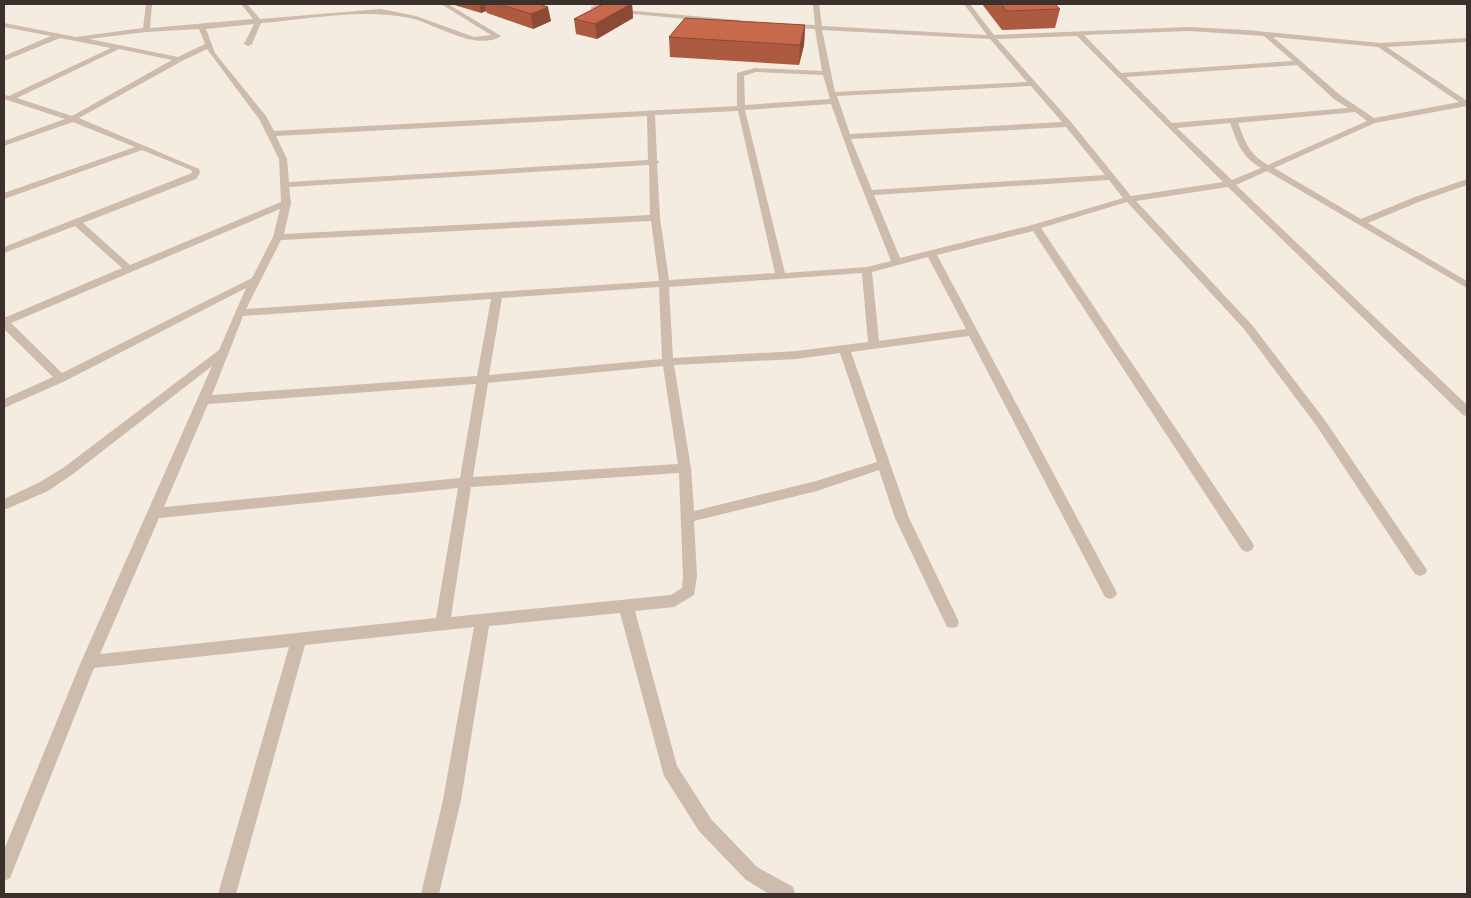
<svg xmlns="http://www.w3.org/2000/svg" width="1471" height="898" viewBox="0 0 1471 898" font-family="'Varela Round',sans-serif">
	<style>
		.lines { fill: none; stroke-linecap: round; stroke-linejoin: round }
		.minor { fill: #cdbbac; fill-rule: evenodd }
		.wall { fill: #ac5a40 }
		.shaded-wall { fill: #8c4a34 }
		.building { fill: #c8694b; stroke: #8c4a34 }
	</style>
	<rect width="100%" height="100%" fill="#f4ebe1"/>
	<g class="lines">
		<g class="minor">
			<path d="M 146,4 L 152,4 L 150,28 L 253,19 L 241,4 L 247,4 L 260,19 L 381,9 L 416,16 L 474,37 L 491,35 L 441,4 L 448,4 L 501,36 C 476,52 436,24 410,18 C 363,8 309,19 261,23 L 252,44 L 248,46 L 244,44 L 254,24 L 206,29 L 215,53 L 266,116 L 274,131 L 737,106 L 737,73 L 755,68 L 822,71 L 815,29 L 789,28 L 786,26 L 789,24 L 815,25 L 813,4 L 819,4 L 822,26 L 987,35 L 964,4 L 970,4 L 994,35 L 1189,27 L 1246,30 L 1380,43 L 1467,38 L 1467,42 L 1387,47 L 1467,101 L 1467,106 L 1375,123 L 1274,168 L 1361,219 L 1415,197 L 1467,179 L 1467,185 L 1421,201 L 1368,223 L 1467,281 L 1467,288 L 1267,171 L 1236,185 L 1467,405 L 1467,416 L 1463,415 L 1228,187 L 1136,201 L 1252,325 L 1324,419 L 1427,570 L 1425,574 L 1420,576 L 1415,574 L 1316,425 L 1244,329 L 1127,202 L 1041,228 L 1252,542 L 1254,546 L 1252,550 L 1247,552 L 1242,550 L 1033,231 L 937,255 L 1115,589 L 1117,593 L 1115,597 L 1110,599 L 1105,597 L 969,336 L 851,352 L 909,518 L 959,622 L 957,627 L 952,628 L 947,627 L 895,518 L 879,470 L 817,491 L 694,521 L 697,576 L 694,595 L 674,607 L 635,611 L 677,766 L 711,819 L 757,867 L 793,887 L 795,894 L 769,894 L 745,879 L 699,831 L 664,776 L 620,613 L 489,626 L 461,800 L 439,894 L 421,894 L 443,800 L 474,627 L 305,645 L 236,894 L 218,894 L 289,647 L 94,668 L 10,878 L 4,881 L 4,850 L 81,662 L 212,366 L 73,474 L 48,491 L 4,510 L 4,499 L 38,483 L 63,468 L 219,350 L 246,288 L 65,381 L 4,408 L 4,399 L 53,377 L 4,329 L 4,318 L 122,268 L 75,226 L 4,253 L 4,247 L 192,173 L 191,170 L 142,150 L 4,199 L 4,193 L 135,147 L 73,122 L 4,146 L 4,141 L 65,119 L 4,99 L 4,95 L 9,96 L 111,48 L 60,38 L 4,61 L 4,56 L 51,36 L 4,27 L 4,23 L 76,37 L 143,28 ZM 199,29 L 205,44 L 178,57 L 89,39 L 146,32 ZM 822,30 L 990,39 L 1027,82 L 835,92 ZM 1189,31 L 1264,36 L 1293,61 L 1121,73 L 1084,35 ZM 1077,36 L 1223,182 L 1131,196 L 1071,122 L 997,39 ZM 1273,37 L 1378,47 L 1459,102 L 1374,118 L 1340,95 ZM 119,49 L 172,60 L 72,116 L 17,98 ZM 207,49 L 259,119 L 279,159 L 281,202 L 130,265 L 83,223 L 196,179 L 200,173 L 199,169 L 79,118 L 182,61 ZM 1297,65 L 1334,99 L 1348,108 L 1172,123 L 1126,77 ZM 756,72 L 823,75 L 830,99 L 745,105 L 744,76 ZM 1031,86 L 1062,122 L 850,134 L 837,96 ZM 831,104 L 854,168 L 891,261 L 867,267 L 785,273 L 745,110 ZM 738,111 L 775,273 L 669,280 L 660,218 L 657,164 L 659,162 L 657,160 L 655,115 ZM 1355,112 L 1367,121 L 1268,165 C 1248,153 1246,143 1238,123 ZM 647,116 L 648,160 L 289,182 L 287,159 L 276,136 ZM 1230,123 C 1238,144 1241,156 1261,168 L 1232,180 L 1177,128 ZM 1066,127 L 1105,175 L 872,190 L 851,139 ZM 649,165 L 650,215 L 284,234 L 291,203 L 289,187 ZM 1109,180 L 1123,198 L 1032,225 L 900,258 L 874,195 ZM 280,209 L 273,237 L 252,278 L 62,373 L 11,323 ZM 651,221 L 659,281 L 246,309 L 281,240 ZM 928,257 L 966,329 L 879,341 L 872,272 ZM 862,273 L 868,342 L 797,351 L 673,358 L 669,287 ZM 659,287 L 662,359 L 489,375 L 502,298 ZM 491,299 L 477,376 L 212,395 L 243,316 ZM 840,353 L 877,462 L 816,481 L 694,511 L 691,468 L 674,365 L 797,359 ZM 663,366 L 678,464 L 473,477 L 488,383 ZM 476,384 L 460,478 L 164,507 L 208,404 ZM 679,473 L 683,576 L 682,588 L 671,595 L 451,617 L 471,487 ZM 458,488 L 436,618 L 100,654 L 159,518 Z"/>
			<polygon points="596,4 604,4 595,9 591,9 591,7"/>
			<polygon points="624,10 739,20 742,22 739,24 622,13 622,11"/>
		</g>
	</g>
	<g class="wall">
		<polygon points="451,4 539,4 551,21 533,29 487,13 486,11 481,13"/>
		<polygon points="603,4 632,4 633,18 597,39 576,34 574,19"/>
		<polygon points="982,4 1055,4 1060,9 1055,28 1002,30"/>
		<polygon points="805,25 804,45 799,65 670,57 669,37"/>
	</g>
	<g class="shaded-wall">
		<polygon points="479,4 485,4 486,11 481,13"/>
		<polygon points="631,4 632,4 633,18 597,39 595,24"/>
		<polygon points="548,7 551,21 533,29 531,14"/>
		<polygon points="805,25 804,45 799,65 800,45"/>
	</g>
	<g class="building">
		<polygon points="499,4 539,4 548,7 531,14"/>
		<polygon points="603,4 631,4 595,24 574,19"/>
		<polygon points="1001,4 1055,4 1060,9 1007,11"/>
		<polygon points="685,18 805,25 800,45 669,37"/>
	</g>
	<rect width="1471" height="898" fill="none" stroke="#3b302b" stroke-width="10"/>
</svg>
